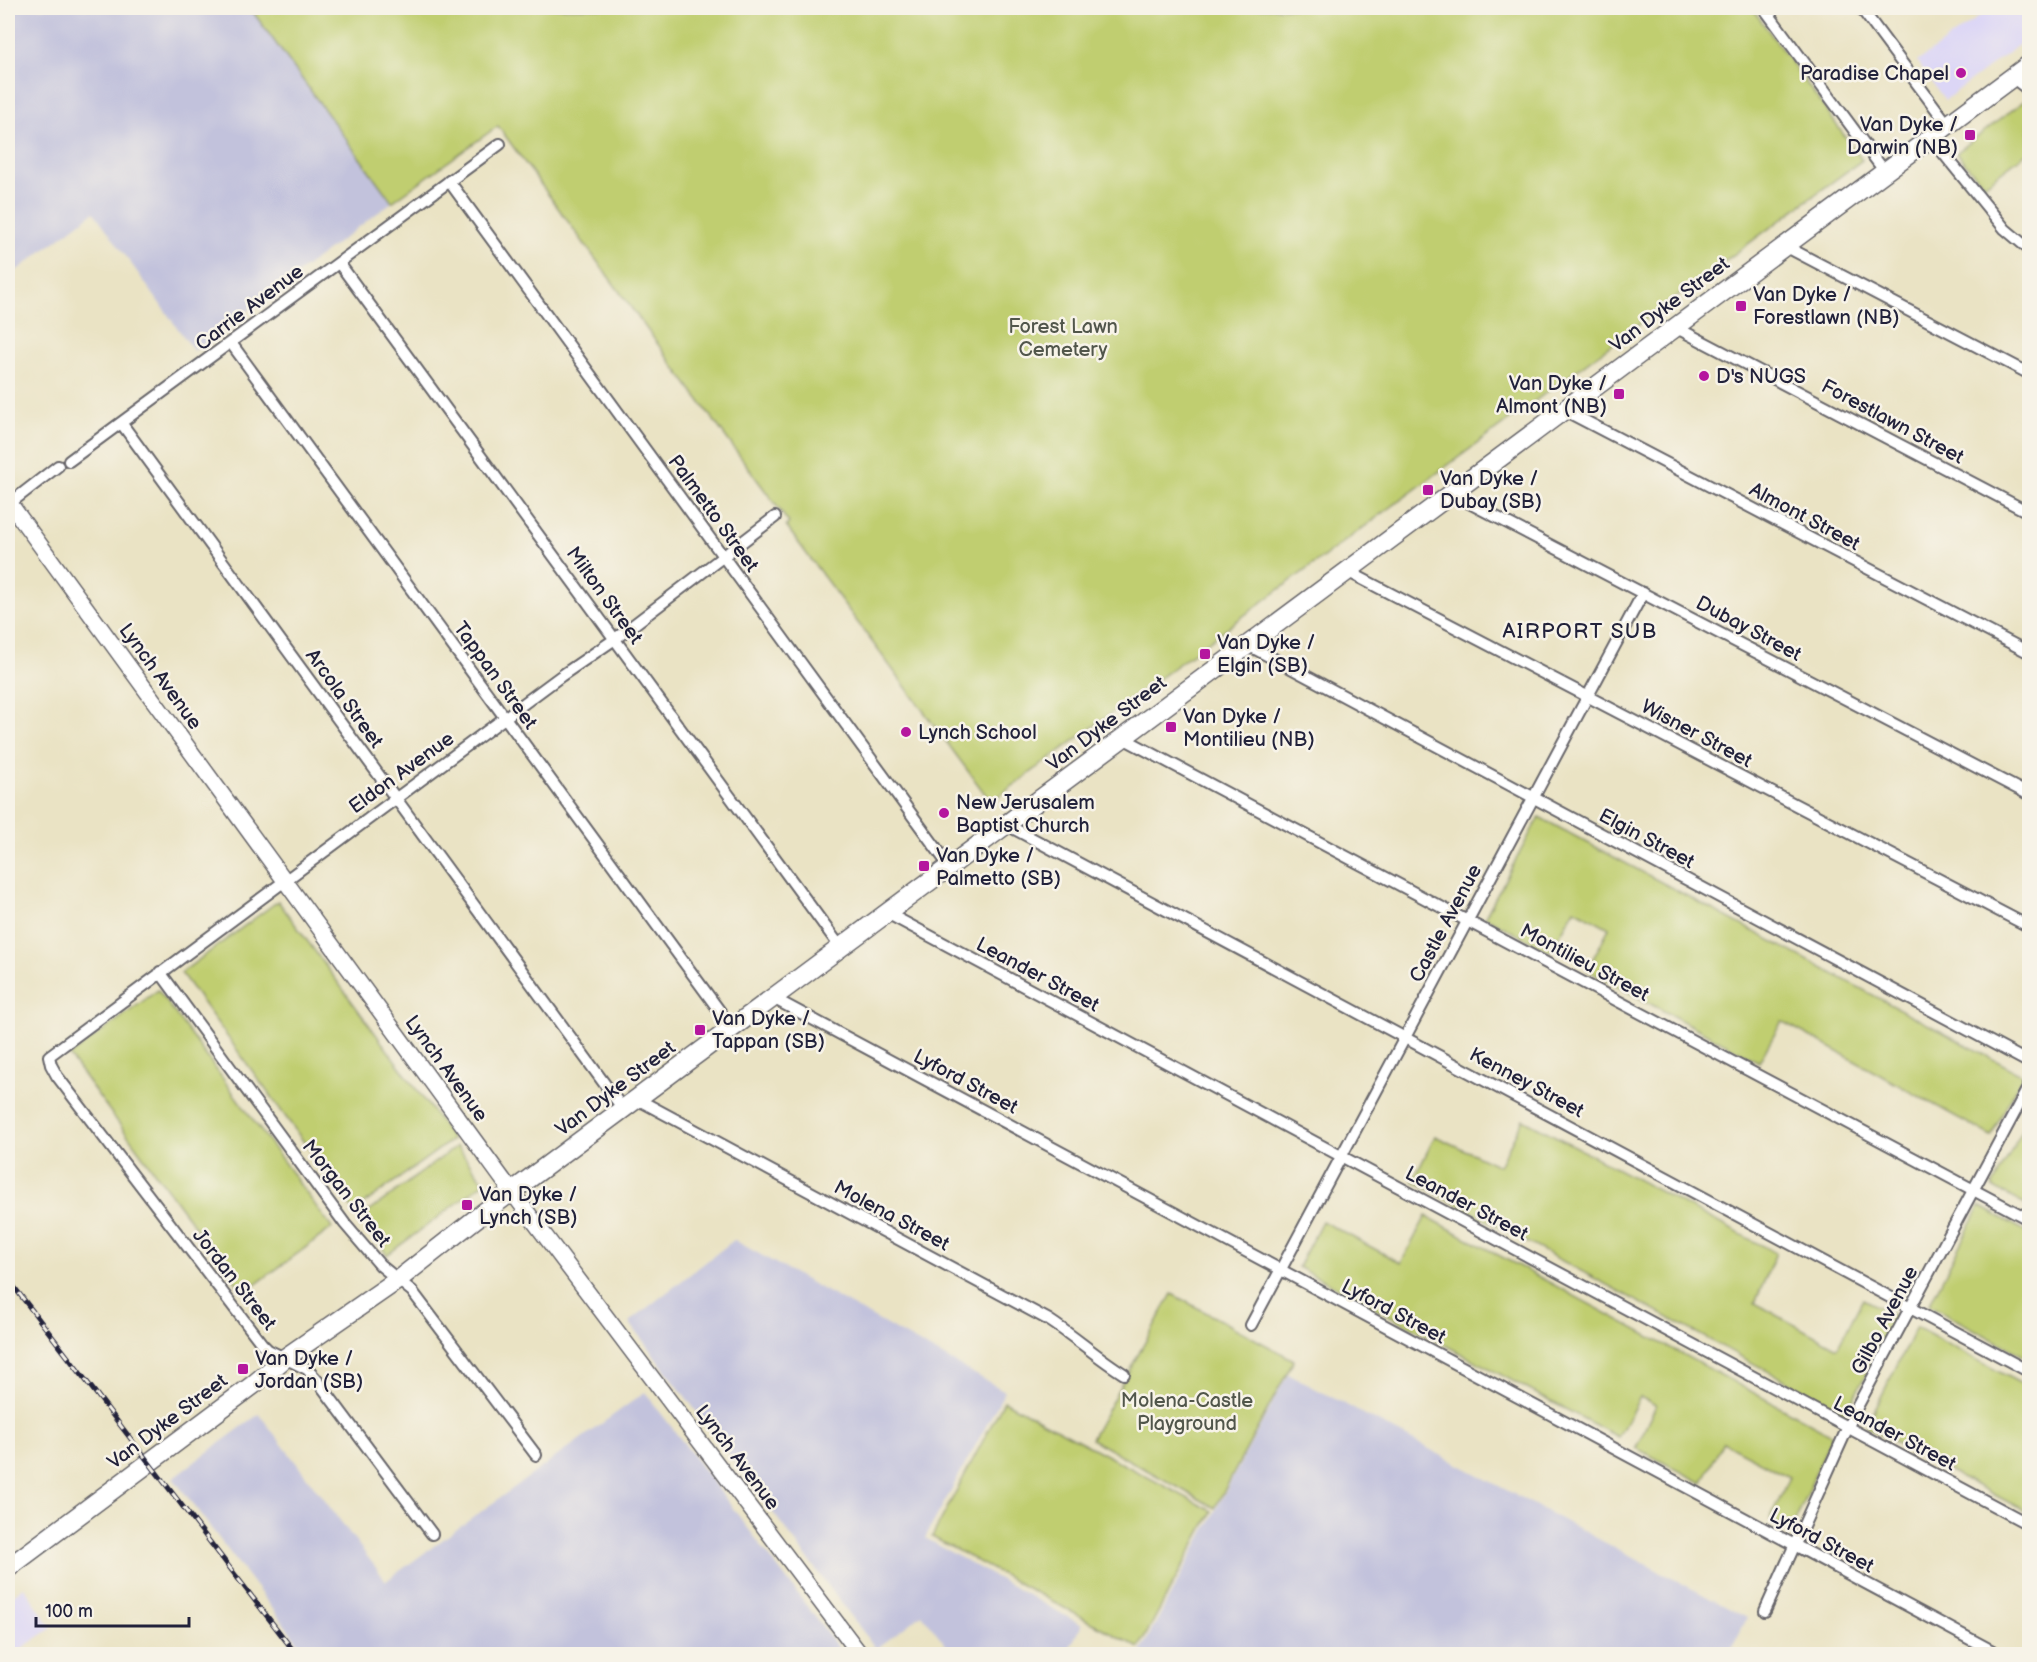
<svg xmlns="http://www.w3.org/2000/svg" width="2037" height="1662" viewBox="0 0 2037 1662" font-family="'Balsamiq Sans',sans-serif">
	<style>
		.built { fill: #dcd6f6 }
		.industrial { fill: #c2c2dc }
		.green { fill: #c0ce70; stroke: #717856; stroke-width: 1.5 }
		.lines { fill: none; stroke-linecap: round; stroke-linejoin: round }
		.street-casing { stroke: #68666b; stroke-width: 14 }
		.secondary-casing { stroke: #68666b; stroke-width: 18 }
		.primary-casing { stroke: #68666b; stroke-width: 21 }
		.street { stroke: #fff; stroke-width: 10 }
		.secondary { stroke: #fff; stroke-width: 15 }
		.primary { stroke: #fff; stroke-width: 18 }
		.rail-casing { stroke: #22223b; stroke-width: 5 }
		.rail { stroke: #f7f3e8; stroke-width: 3; stroke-dasharray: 9; stroke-linecap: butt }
		.poi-dot { fill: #b5179e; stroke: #f7f3e8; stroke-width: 2 }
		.labels { text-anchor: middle; stroke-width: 5; stroke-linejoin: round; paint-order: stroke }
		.poi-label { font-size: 20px; fill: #22223b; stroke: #f7f3e8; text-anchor: start }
		.street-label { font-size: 20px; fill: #22223b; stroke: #f7f3e8 }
		.park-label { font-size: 20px; fill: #51564b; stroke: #f7f3e8 }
		.neighbourhood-label { font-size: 21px; letter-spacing: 1.5px; fill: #22223b; stroke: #f7f3e8 }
	</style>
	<rect width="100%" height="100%" fill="#f7f3e8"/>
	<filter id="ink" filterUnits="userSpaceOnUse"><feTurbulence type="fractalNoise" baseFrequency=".0167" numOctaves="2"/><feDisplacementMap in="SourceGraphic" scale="12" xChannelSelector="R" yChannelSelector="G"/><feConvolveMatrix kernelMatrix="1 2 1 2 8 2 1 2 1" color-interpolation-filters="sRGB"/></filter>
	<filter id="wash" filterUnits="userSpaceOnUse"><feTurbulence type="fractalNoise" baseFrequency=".008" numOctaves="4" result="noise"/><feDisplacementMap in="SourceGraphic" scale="24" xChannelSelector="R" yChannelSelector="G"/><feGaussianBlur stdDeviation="1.35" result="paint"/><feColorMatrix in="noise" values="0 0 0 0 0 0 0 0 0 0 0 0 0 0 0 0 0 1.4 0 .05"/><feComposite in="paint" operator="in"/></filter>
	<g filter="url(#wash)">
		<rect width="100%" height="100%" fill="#eae3c4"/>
		<g class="built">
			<polygon points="1991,8 2024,8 2029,15 2029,37 1945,100 1917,62"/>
			<polygon points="24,1587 52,1628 13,1654 8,1646 8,1599"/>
		</g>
		<g class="industrial">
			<polygon points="8,8 250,8 392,202 194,351 94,212 8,277"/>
			<polygon points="734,1240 1005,1391 925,1538 1082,1625 1066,1654 1000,1654 988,1648 977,1654 953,1654 922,1614 876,1649 629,1322"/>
			<polygon points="1288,1374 1747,1618 1729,1654 1147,1654 1141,1651"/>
			<polygon points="645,1392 843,1654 307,1654 173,1478 259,1414 386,1581"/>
		</g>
		<g class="green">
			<polygon points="250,8 1752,8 1862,160 991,802 786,526 789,523 775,504 498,126 392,202"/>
			<polygon points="2024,101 2029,106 2029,151 1984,185 1956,153"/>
			<polygon points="1539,817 2023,1075 1991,1136 1782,1021 1759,1062 1587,970 1609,928 1575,909 1550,952 1485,917"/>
			<polygon points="278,901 453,1139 354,1211 181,973"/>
			<polygon points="158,990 332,1228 244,1293 69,1056"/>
			<polygon points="2029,1118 2029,1207 1992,1187"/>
			<polygon points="1523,1119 1776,1253 1755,1303 1837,1348 1863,1299 1896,1316 1846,1413 1413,1181 1435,1136 1499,1166"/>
			<polygon points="457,1146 484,1183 387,1255 360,1218"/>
			<polygon points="1980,1206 2029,1233 2029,1359 1929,1305"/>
			<polygon points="1426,1216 1832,1435 1791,1531 1770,1520 1789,1477 1723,1442 1702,1483 1636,1448 1656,1405 1640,1397 1618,1437 1298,1267 1322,1221 1401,1263"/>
			<polygon points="1172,1294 1294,1360 1215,1508 1091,1439"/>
			<polygon points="1916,1327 2029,1388 2029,1513 1866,1427"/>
			<polygon points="1004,1401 1212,1511 1139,1648 932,1537"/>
		</g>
	</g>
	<g filter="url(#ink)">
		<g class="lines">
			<g class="street-casing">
				<g id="street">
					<polyline points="1764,8 1885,172"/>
					<polyline points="1861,8 1948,125"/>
					<polyline points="2012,77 2030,91"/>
					<polyline points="1931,138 2005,229 2030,250"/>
					<polyline points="449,181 950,867"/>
					<polyline points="1785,246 2030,374"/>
					<polyline points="339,263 841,948"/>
					<polyline points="1675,327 2030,513"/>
					<polyline points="231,343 732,1028"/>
					<polyline points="1564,410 2030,653"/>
					<polyline points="122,424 623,1109"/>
					<polyline points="69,461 500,144"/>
					<polyline points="1452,494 2030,795"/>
					<polyline points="9,504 58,466"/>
					<polyline points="1347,571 2030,927"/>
					<polyline points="1248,645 2030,1063"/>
					<polyline points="1123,738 2030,1220"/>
					<polyline points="1007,825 2030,1372"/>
					<polyline points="887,913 2030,1525"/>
					<polyline points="160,972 345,1224 380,1265 412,1291 536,1455"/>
					<polyline points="773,998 1998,1654"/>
					<path d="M 637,1099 L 1049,1320 C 1075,1337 1098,1358 1124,1374"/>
					<polyline points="1251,1325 1643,593"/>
					<polyline points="432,1534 317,1380 307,1369 268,1350 262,1344 57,1076 51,1065 49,1056 561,676 615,639 775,517"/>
					<polyline points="1765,1611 1856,1409 2030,1084"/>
				</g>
			</g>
			<g class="secondary-casing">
				<polyline id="secondary" points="8,501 512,1192 860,1654"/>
			</g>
			<g class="primary-casing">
				<polyline id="primary" points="8,1568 253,1385 285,1358 399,1279 483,1213 2030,64"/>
			</g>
			<use href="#street" class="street"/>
			<use href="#secondary" class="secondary"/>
			<use href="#primary" class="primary"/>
			<g class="rail-casing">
				<polyline id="rail" points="8,1279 296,1654"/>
			</g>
			<use href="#rail" class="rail"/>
		</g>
	</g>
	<g class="poi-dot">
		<circle cx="1961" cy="73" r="6"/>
		<rect x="1964" y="129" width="12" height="12" rx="3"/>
		<rect x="1735" y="300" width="12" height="12" rx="3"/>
		<circle cx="1704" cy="376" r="6"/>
		<rect x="1613" y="388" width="12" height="12" rx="3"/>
		<rect x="1422" y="484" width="12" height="12" rx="3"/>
		<rect x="1199" y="648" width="12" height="12" rx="3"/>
		<rect x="1165" y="721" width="12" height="12" rx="3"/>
		<circle cx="906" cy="732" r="6"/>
		<circle cx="944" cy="813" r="6"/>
		<rect x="918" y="860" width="12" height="12" rx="3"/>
		<rect x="694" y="1024" width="12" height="12" rx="3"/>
		<rect x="461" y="1199" width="12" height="12" rx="3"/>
		<rect x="237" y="1363" width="12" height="12" rx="3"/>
	</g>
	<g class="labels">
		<g class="poi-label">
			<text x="1949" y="80" text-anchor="end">Paradise Chapel</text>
			<text x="1958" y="131" text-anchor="end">Van Dyke /<tspan x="1958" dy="23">Darwin (NB)</tspan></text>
			<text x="1753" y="301">Van Dyke /<tspan x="1753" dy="23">Forestlawn (NB)</tspan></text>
			<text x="1716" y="383">D's NUGS</text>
			<text x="1607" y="390" text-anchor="end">Van Dyke /<tspan x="1607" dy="23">Almont (NB)</tspan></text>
			<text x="1440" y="485">Van Dyke /<tspan x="1440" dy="23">Dubay (SB)</tspan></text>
			<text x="1217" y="649">Van Dyke /<tspan x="1217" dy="23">Elgin (SB)</tspan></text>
			<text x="1183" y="723">Van Dyke /<tspan x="1183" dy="23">Montilieu (NB)</tspan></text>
			<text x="918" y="739">Lynch School</text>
			<text x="956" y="809">New Jerusalem<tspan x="956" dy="23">Baptist Church</tspan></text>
			<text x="936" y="862">Van Dyke /<tspan x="936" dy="23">Palmetto (SB)</tspan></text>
			<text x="712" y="1025">Van Dyke /<tspan x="712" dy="23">Tappan (SB)</tspan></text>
			<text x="479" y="1201">Van Dyke /<tspan x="479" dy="23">Lynch (SB)</tspan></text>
			<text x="255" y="1365">Van Dyke /<tspan x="255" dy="23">Jordan (SB)</tspan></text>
		</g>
		<g class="street-label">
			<text transform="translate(1669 304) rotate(-37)" y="7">Van Dyke Street</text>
			<text transform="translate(249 307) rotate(-37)" y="7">Carrie Avenue</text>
			<text transform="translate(1893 421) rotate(28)" y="7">Forestlawn Street</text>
			<text transform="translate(714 513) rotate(54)" y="7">Palmetto Street</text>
			<text transform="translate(1805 516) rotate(28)" y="7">Almont Street</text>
			<text transform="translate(605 595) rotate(54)" y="7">Milton Street</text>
			<text transform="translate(1749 628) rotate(28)" y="7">Dubay Street</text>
			<text transform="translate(496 675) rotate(54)" y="7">Tappan Street</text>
			<text transform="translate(161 676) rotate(54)" y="7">Lynch Avenue</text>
			<text transform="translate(345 698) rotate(54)" y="7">Arcola Street</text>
			<text transform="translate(1106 723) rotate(-37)" y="7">Van Dyke Street</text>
			<text transform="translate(1697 733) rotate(28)" y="7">Wisner Street</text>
			<text transform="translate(401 772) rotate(-36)" y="7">Eldon Avenue</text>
			<text transform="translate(1647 838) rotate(28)" y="7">Elgin Street</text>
			<text transform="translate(1445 923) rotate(-62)" y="7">Castle Avenue</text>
			<text transform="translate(1585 962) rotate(28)" y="7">Montilieu Street</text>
			<text transform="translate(1038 974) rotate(28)" y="7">Leander Street</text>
			<text transform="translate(447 1068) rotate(54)" y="7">Lynch Avenue</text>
			<text transform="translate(966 1081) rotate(28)" y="7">Lyford Street</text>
			<text transform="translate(1527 1082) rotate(28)" y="7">Kenney Street</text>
			<text transform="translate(615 1088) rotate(-37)" y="7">Van Dyke Street</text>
			<text transform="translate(347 1193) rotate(52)" y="7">Morgan Street</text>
			<text transform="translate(1467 1203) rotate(28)" y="7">Leander Street</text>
			<text transform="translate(892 1215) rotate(28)" y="7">Molena Street</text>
			<text transform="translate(235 1279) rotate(52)" y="7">Jordan Street</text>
			<text transform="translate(1394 1311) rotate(28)" y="7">Lyford Street</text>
			<text transform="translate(1884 1320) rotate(-62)" y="7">Gilbo Avenue</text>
			<text transform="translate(167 1421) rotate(-37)" y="7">Van Dyke Street</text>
			<text transform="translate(1895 1433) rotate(28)" y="7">Leander Street</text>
			<text transform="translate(738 1457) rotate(53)" y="7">Lynch Avenue</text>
			<text transform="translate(1822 1540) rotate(28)" y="7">Lyford Street</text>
		</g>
		<g class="park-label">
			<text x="1063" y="333">Forest Lawn<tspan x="1063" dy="23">Cemetery</tspan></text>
			<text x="1187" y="1407">Molena-Castle<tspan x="1187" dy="23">Playground</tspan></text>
		</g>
		<g class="neighbourhood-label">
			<text x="1580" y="638">AIRPORT SUB</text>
		</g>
	</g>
	<rect width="2037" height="1662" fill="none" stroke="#f7f3e8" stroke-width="30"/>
	<path d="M36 1617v9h153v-9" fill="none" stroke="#22223b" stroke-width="3"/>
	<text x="45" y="1617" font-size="18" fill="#22223b" stroke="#f7f3e8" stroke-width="4.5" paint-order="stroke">100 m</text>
</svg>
